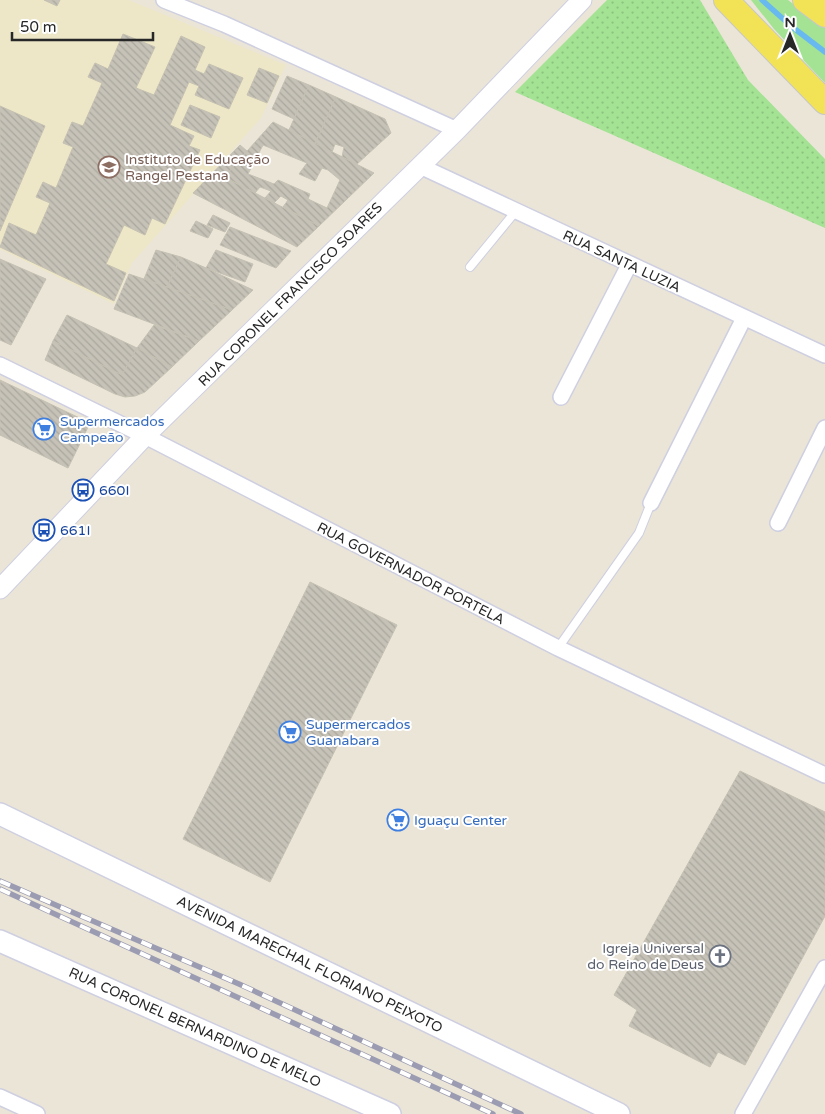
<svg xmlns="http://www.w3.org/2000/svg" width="825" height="1114" viewBox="0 0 825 1114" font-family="'Varela Round',sans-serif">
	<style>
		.education { fill: #ede6c7 }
		.grass { fill: url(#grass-dots) }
		.park { fill: #a3e393 }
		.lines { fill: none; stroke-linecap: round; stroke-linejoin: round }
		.stream { stroke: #68b9f0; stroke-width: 5.5 }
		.building { fill: url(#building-back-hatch); stroke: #c5c1b2; fill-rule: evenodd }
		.service-casing { stroke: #cecfe1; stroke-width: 10 }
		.minor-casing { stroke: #cecfe1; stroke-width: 18 }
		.tertiary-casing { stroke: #cecfe1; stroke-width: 21 }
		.secondary-casing { stroke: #cecfe1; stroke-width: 24 }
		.primary-casing { stroke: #c7c7c7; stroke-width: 26 }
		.service { stroke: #fff; stroke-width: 8 }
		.minor { stroke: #fff; stroke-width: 15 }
		.tertiary { stroke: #fff; stroke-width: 19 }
		.secondary { stroke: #fff; stroke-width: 21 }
		.primary { stroke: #f2e356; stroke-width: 24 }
		.rail-casing { stroke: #9b9cb2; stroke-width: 5.5 }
		.rail { stroke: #fff; stroke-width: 4; stroke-dasharray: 11; stroke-linecap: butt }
		.labels { text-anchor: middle; stroke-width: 4; stroke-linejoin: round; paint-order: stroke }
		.education-label { font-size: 14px; fill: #785e54; stroke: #fff; text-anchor: start }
		.street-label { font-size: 14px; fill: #272727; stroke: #fff }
		.shop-label { font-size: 14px; fill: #366cbe; stroke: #fff; text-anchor: start }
		.transit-label { font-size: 14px; fill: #164399; stroke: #fff; text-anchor: start }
		.worship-label { font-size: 14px; fill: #5b616d; stroke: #fff; text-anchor: end }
	</style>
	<defs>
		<pattern id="grass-dots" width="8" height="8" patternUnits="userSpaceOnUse" patternTransform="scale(1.25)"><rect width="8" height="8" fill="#a3e393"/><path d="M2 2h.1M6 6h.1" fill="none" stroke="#8cc37f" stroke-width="1.8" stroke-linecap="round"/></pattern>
		<pattern id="building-back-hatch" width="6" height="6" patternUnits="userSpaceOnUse" patternTransform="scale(1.25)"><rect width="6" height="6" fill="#c6c2b8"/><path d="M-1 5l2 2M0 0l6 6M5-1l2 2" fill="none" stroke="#aaa79e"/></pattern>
	</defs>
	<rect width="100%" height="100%" fill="#ebe5d8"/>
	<polygon class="education" points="0,0 129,0 286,65 261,118 132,263 114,304 0,249"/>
	<polygon class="grass" points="607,0 700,0 748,80 825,159 825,228 515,92"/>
	<polygon class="park" points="751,0 788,0 825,28 825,83 774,29"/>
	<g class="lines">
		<polyline class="stream" points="762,0 791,26 825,52"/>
	</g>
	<g class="building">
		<polygon points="44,0 60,0 57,6"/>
		<polygon points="123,34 155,47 136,88 154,95 181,36 205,47 195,70 204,74 209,64 243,78 229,109 195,95 199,86 189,82 170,125 194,136 189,146 200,150 165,224 152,218 145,235 124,225 106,264 126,273 114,301 0,247 9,223 36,235 50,203 36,197 43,182 56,188 73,147 63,143 72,122 83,126 102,83 88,77 95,63 108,69"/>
		<polygon points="259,68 279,76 267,103 247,95"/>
		<polygon points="287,76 309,85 294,119 272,109"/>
		<polygon points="309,85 336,97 315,144 289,130"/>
		<polygon points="336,97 385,119 391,133 356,165 342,157 344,147 335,144 332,152 315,144"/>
		<polygon points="190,105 220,117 211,138 181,125"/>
		<polygon points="0,106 45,126 0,231"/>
		<path d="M 273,122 L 374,173 L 319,226 L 283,207 L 288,200 L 281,196 L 274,203 L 265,198 L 271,191 L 260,187 L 255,193 L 224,177 ZM 263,145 L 307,163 L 299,174 L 315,181 L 322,168 L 328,170 L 340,180 L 327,208 L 308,199 L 310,194 L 278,180 L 274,184 L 248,174 Z"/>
		<polygon points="240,145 247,151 224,177 319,226 297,247 193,193"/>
		<polygon points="213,215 230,223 225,232 207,225"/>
		<polygon points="196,221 213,229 208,238 190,231"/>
		<polygon points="230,227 291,251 276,268 220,245"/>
		<polygon points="156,250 181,257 167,287 144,279"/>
		<polygon points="216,250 253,264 245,282 206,268"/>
		<polygon points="181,257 206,268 253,290 232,310 167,287"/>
		<polygon points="0,259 46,279 11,345 0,340"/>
		<polygon points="129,274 167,287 232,310 199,341 114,309"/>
		<polygon points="67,315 137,348 122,375 53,341"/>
		<polygon points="154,325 199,341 172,367 137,348"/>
		<polygon points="53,341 122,375 137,348 172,367 145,392 135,396 125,397 115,394 45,360"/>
		<polygon points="0,380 90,423 68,468 0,435"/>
		<polygon points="310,582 397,625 270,882 183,839"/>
		<polygon points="740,771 825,812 825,916 745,1065 718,1052 710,1067 629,1026 637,1010 614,995"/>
	</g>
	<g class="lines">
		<g class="service-casing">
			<g id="service">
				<polyline points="470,267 516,211"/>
				<polyline points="558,648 639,533 651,503"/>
			</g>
		</g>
		<g class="minor-casing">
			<g id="minor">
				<polyline points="164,0 224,24 457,130"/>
				<polyline points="420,166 825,355"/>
				<polyline points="0,365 145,436 558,648 825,775"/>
				<polyline points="561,397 629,265"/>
				<polyline points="651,503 744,318"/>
				<polyline points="778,523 825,428"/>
				<polyline points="0,1097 37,1114"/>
				<polyline points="743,1114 825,968"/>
			</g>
		</g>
		<g class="tertiary-casing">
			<polyline id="tertiary" points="0,589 145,436 457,130 582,0"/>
		</g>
		<g class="secondary-casing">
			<g id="secondary">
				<polyline points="0,814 619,1114"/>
				<polyline points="0,941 390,1114"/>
			</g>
		</g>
		<g class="primary-casing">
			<g id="primary">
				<polyline points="726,0 825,102"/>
				<polyline points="805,0 825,15"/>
			</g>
		</g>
		<use href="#service" class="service"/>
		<use href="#minor" class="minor"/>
		<use href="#tertiary" class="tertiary"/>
		<use href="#secondary" class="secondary"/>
		<use href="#primary" class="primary"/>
		<g class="rail-casing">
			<g id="rail">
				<polyline points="0,881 239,984 521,1114"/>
				<polyline points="0,889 493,1114"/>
			</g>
		</g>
		<use href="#rail" class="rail"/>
	</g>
	<defs>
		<g id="school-ring" transform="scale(1.125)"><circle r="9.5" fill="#fff" stroke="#8d6e63" stroke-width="1.5"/><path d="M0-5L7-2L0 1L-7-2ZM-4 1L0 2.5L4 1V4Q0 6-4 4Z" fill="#8d6e63"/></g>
		<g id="supermarket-ring" transform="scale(1.125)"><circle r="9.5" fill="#fff" stroke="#3f7fe0" stroke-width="1.5"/><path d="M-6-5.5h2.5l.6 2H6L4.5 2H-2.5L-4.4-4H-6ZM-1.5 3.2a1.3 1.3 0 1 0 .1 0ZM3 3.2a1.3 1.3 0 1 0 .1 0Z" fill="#3f7fe0"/></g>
		<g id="bus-ring" transform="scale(1.125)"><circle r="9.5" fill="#fff" stroke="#1a4fb4" stroke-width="1.5"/><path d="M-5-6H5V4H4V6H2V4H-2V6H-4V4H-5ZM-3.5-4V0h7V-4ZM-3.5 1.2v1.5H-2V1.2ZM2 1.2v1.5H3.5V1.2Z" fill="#1a4fb4"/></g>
		<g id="church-ring" transform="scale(1.125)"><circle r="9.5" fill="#fff" stroke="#6b7280" stroke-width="1.5"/><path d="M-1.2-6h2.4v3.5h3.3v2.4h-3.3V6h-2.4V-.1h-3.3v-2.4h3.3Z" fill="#6b7280"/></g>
	</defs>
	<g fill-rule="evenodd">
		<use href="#school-ring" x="109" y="167"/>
		<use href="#supermarket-ring" x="44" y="429"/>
		<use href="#bus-ring" x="83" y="490"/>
		<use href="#bus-ring" x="44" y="530"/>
		<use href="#supermarket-ring" x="290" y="732"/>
		<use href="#supermarket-ring" x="398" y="820"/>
		<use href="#church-ring" x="720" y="956"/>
	</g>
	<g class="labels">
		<g class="education-label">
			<text x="125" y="164">Instituto de Educação<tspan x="125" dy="16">Rangel Pestana</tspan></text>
		</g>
		<g class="street-label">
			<text transform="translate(622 261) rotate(25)" y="5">RUA SANTA LUZIA</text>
			<text transform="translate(290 294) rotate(-45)" y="5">RUA CORONEL FRANCISCO SOARES</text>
			<text transform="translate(411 573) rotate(27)" y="5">RUA GOVERNADOR PORTELA</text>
			<text transform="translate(310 964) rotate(26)" y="5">AVENIDA MARECHAL FLORIANO PEIXOTO</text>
			<text transform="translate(195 1027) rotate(24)" y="5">RUA CORONEL BERNARDINO DE MELO</text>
		</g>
		<g class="shop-label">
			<text x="60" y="426">Supermercados<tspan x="60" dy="16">Campeão</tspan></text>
			<text x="306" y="729">Supermercados<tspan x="306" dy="16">Guanabara</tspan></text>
			<text x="414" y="825">Iguaçu Center</text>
		</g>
		<g class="transit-label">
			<text x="99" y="495">660I</text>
			<text x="60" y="535">661I</text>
		</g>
		<g class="worship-label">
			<text x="704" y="953">Igreja Universal<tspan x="704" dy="16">do Reino de Deus</tspan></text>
		</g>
	</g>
	<g transform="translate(790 35)" stroke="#ffffff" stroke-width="4" paint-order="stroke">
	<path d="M0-4L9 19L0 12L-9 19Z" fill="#272727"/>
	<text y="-8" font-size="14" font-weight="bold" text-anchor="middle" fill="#272727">N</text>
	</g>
	<path d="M12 32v8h141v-8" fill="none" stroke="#272727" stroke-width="2.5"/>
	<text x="20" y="32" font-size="15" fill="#272727" stroke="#ffffff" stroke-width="4" paint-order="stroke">50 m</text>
</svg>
